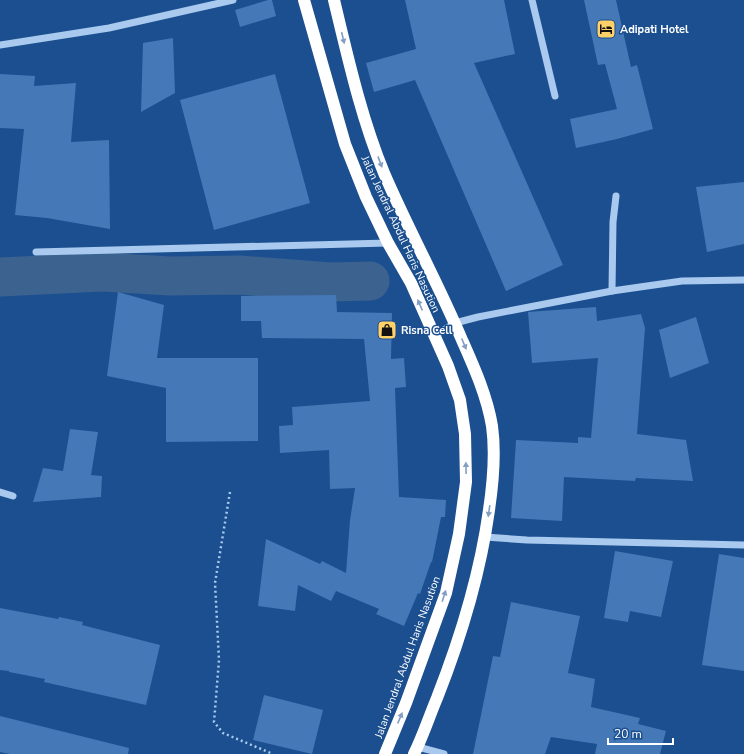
<svg xmlns="http://www.w3.org/2000/svg" width="744" height="754" viewBox="0 0 744 754" font-family="'Nunito Sans',sans-serif">
	<style>
		.lines { fill: none; stroke-linecap: round; stroke-linejoin: round }
		.river { stroke: #3c6290; stroke-width: 39 }
		.building { fill: #4478b7 }
		.path { stroke: #a9c9ee; stroke-width: 2.5; stroke-dasharray: 2 3; stroke-linecap: butt }
		.minor { stroke: #a9c9ee; stroke-width: 7 }
		.highway { stroke: #fff; stroke-width: 12 }
		.oneway { fill: #829ec1 }
		.labels { text-anchor: middle; stroke-width: 3; stroke-linejoin: round; paint-order: stroke }
		.poi-label { font-size: 11px; font-weight: bold; fill: #fff; stroke: #1b4f8f; text-anchor: start }
		.street-label { font-size: 11px; fill: #fff; stroke: #1b4f8f }
	</style>
	<rect width="100%" height="100%" fill="#1b4f8f"/>
	<g class="lines">
		<polyline class="river" points="0,277 103,272 170,276 239,275 331,282 370,281"/>
	</g>
	<g class="building">
		<polygon points="268,0 272,0 276,16 240,27 235,10"/>
		<polygon points="405,0 504,0 515,54 474,63 563,265 506,291 415,80 374,92 366,63 416,49"/>
		<polygon points="584,0 616,0 631,67 637,65 653,129 617,139 576,148 570,119 617,109 605,64 598,65"/>
		<polygon points="173,38 175,93 141,112 143,43"/>
		<polygon points="0,74 35,76 34,86 76,83 71,142 109,140 110,229 47,218 15,215 24,129 0,128"/>
		<polygon points="275,74 310,203 214,230 180,100"/>
		<polygon points="744,182 744,244 707,252 696,187"/>
		<polygon points="118,292 164,305 157,358 258,358 258,441 166,442 166,388 107,376"/>
		<polygon points="336,295 337,312 392,313 391,359 404,358 406,387 395,388 399,497 446,500 445,517 441,517 432,562 431,562 420,594 418,593 404,626 376,614 379,609 336,591 331,601 298,585 295,611 258,606 266,539 320,564 322,561 346,573 350,520 355,488 330,489 329,450 280,453 279,426 293,425 292,407 370,401 364,339 262,338 261,321 241,321 241,296"/>
		<polygon points="596,307 597,321 641,314 645,328 637,434 686,440 693,481 636,478 635,481 564,477 562,521 511,518 516,440 578,443 578,437 591,438 598,358 532,363 528,312"/>
		<polygon points="696,317 709,363 670,378 659,330"/>
		<polygon points="70,429 98,432 91,475 102,476 101,497 33,502 43,468 63,471"/>
		<polygon points="615,551 673,561 661,617 630,611 628,622 604,618"/>
		<polygon points="719,554 744,558 744,671 702,665"/>
		<polygon points="511,602 580,616 568,673 595,679 591,707 640,718 638,724 666,731 660,754 595,754 597,744 551,737 545,754 473,754 493,656 500,657"/>
		<polygon points="0,608 58,619 59,617 83,622 82,625 160,645 146,705 44,682 45,679 9,672 9,671 0,670"/>
		<polygon points="264,695 323,710 312,754 253,740"/>
		<polygon points="0,716 129,748 128,754 10,754 0,752"/>
	</g>
	<g class="lines">
		<polyline class="path" points="230,492 215,583 219,660 214,722 223,733 273,754"/>
		<g class="minor">
			<polyline points="532,0 555,96"/>
			<polyline points="0,45 109,28 233,0"/>
			<polyline points="36,252 388,243"/>
			<polyline points="612,291 613,222 616,196"/>
			<polyline points="434,336 455,323 478,317 612,291 682,281 744,280"/>
			<polyline points="0,492 13,496"/>
			<polyline points="485,537 527,540 744,545"/>
			<polyline points="418,747 444,754"/>
		</g>
		<g class="highway">
			<polyline points="304,0 345,144 366,197 388,243 411,283 448,366 460,400 465,434 466,482 459,534 446,593 406,703 385,754"/>
			<path d="M 334,0 C 348,58 361,117 384,173 C 408,229 438,283 462,340 C 474,367 487,396 492,426 C 496,454 493,483 489,510 C 480,575 461,637 437,698 C 429,717 423,736 414,754"/>
		</g>
	</g>
	<defs><path id="oneway-solid" d="M-6-.8H1V-3.2L6.5 0L1 3.2V.8H-6Z"/></defs>
	<g class="oneway">
		<use href="#oneway-solid" transform="translate(343 38) rotate(77)"/>
		<use href="#oneway-solid" transform="translate(380 162) rotate(70)"/>
		<use href="#oneway-solid" transform="translate(420 305) rotate(-114)"/>
		<use href="#oneway-solid" transform="translate(464 344) rotate(67)"/>
		<use href="#oneway-solid" transform="translate(466 468) rotate(-91)"/>
		<use href="#oneway-solid" transform="translate(489 511) rotate(98)"/>
		<use href="#oneway-solid" transform="translate(444 596) rotate(-72)"/>
		<use href="#oneway-solid" transform="translate(400 718) rotate(-67)"/>
	</g>
	<defs>
		<g id="hotel-square" transform="scale(1)"><rect x="-9" y="-9" width="18" height="18" rx="4" fill="#ffd166" stroke="#1b4f8f"/><path d="M-6-4.5h1.5V1H6V5H4.5V3h-9V5H-6ZM-4 0a1.8 1.8 0 1 1 3.6 0ZM.5 0V-2.5h3Q6-2.5 6 0Z" fill="#111"/></g>
		<g id="shop-square" transform="scale(1)"><rect x="-9" y="-9" width="18" height="18" rx="4" fill="#ffd166" stroke="#1b4f8f"/><path d="M-5-2.5h2.3a2.7 3.5 0 0 1 5.4 0H5L5.5 6h-11ZM-1.5-2.5h3a1.5 2.3 0 0 0-3 0Z" fill="#111"/></g>
	</defs>
	<g fill-rule="evenodd">
		<use href="#hotel-square" x="606" y="29"/>
		<use href="#shop-square" x="387" y="330"/>
	</g>
	<g class="labels">
		<g class="poi-label">
			<text x="620" y="33">Adipati Hotel</text>
			<text x="401" y="334">Risna Cell</text>
		</g>
		<g class="street-label">
			<text transform="translate(401 234) rotate(65)" y="4">Jalan Jendral Abdul Haris Nasution</text>
			<text transform="translate(407 657) rotate(-70)" y="4">Jalan Jendral Abdul Haris Nasution</text>
		</g>
	</g>
	<path d="M608 738v6h65v-6" fill="none" stroke="#ffffff" stroke-width="2"/>
	<text x="614" y="738" font-size="12" fill="#ffffff" stroke="#1b4f8f" stroke-width="3" paint-order="stroke">20 m</text>
</svg>
